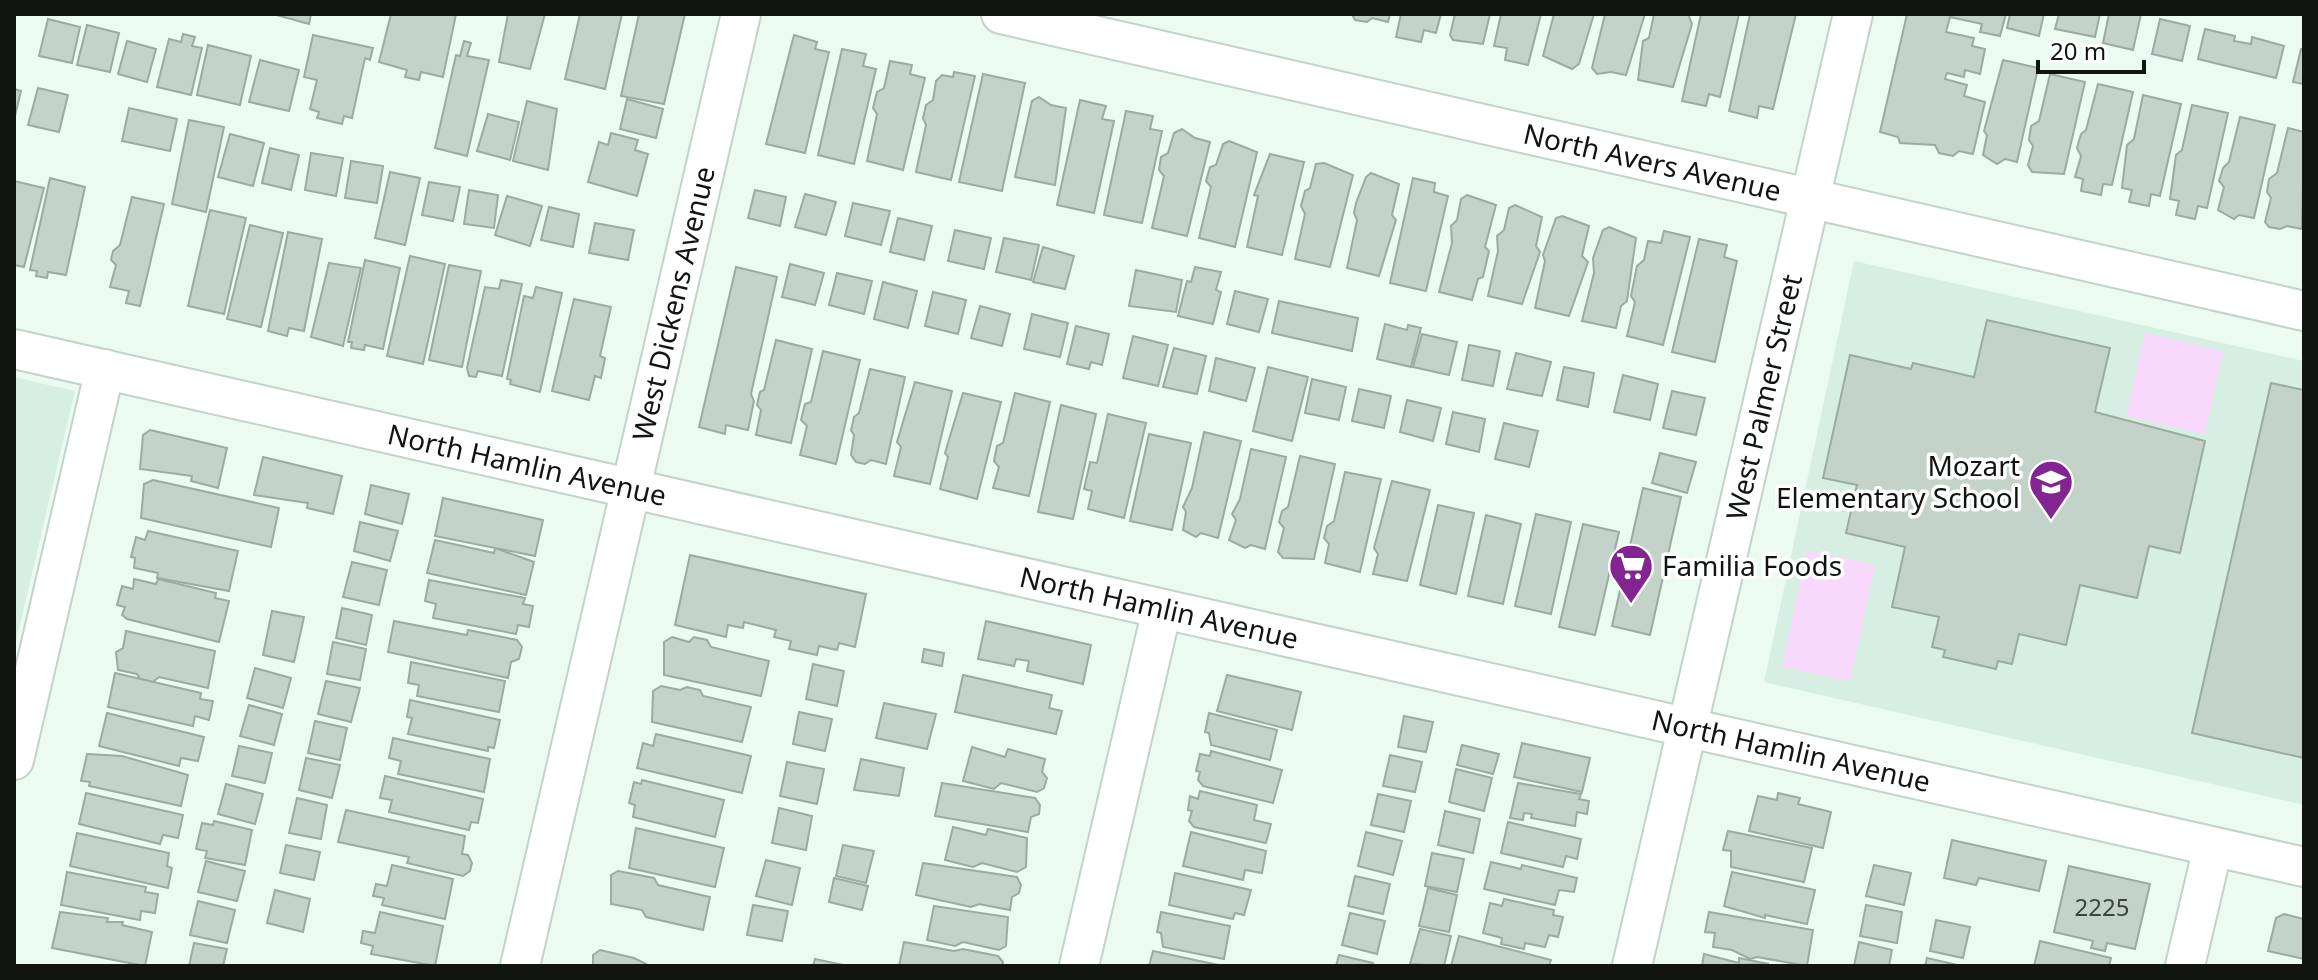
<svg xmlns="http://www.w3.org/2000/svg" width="2318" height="980" viewBox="0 0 2318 980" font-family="'Noto Sans',sans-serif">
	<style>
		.built { fill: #d7efe2 }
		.green { fill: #f8d8fc }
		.building { fill: #c3d3ca; stroke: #9baaa2; stroke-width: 2 }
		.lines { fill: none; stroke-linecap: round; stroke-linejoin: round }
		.minor-casing { stroke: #c3d3ca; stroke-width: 42 }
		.minor { stroke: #fff; stroke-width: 38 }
		.labels { text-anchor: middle; stroke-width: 7; stroke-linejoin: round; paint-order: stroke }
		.number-label { font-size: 24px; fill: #3d4440 }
		.street-label { font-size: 28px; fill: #101512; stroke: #fff }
		.poi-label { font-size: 28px; fill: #101512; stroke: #fff; text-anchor: end }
	</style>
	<rect width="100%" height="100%" fill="#ebfbf2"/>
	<g class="built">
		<polygon points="1854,261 2304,361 2304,805 1764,682"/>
		<polygon points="14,377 75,391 14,650"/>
	</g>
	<g class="green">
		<polygon points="2145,333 2223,351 2205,434 2126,416"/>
		<polygon points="1807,550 1875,565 1850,681 1782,667"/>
	</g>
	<g class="building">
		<polygon points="273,14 311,14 309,24"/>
		<polygon points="391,14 456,14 443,77 421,72 419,80 405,77 407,70 379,62"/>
		<polygon points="508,14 545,14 530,69 499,62"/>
		<polygon points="580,14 622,14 605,89 565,79"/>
		<polygon points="639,14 685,14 664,104 621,96"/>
		<polygon points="1352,14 1390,14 1388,22 1372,18 1367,22 1355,20"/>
		<polygon points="1401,14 1441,14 1436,33 1424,30 1421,42 1396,37"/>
		<polygon points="1455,14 1490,14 1483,44 1453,40 1450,35"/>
		<polygon points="1501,14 1541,14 1528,65 1505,60 1507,48 1494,46"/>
		<polygon points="1554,14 1594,14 1579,64 1572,69 1543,56"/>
		<polygon points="1605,14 1645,14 1626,75 1611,72 1597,74 1592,68"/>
		<polygon points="1654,14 1688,14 1692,24 1673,87 1638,80 1643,41 1649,38"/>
		<polygon points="1701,14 1739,14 1720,97 1709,94 1706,106 1682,101"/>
		<polygon points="1750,14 1796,14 1773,109 1759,106 1757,118 1729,111"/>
		<polygon points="1907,14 2006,14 2000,36 1980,32 1982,24 1950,17 1946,32 1974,38 1972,46 1985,49 1980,74 1965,70 1964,77 1947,73 1945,79 1967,85 1964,96 1985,102 1973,154 1959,151 1953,156 1939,153 1935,145 1900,143 1898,137 1880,132"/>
		<polygon points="2010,14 2044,14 2039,36 2007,28"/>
		<polygon points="2059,14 2100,14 2095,37 2055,29"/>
		<polygon points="2109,14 2141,14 2133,50 2103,43"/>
		<polygon points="48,19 80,27 72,63 39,56"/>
		<polygon points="2160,19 2190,26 2182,61 2152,54"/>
		<polygon points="87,25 119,33 110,72 77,65"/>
		<polygon points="2205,29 2235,36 2234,41 2251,44 2252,37 2284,46 2276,78 2198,59"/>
		<polygon points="183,34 195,37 192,46 202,48 191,95 157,87 169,39 181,42"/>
		<polygon points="313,35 373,48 370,60 365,58 352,118 344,116 342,124 317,118 319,112 310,109 317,80 304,77"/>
		<polygon points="794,35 817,42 815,49 829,52 805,153 766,144"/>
		<polygon points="127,41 156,49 147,82 118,74"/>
		<polygon points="464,41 471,43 467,56 489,60 467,156 435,148 456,55 460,56"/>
		<polygon points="208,45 251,56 240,105 197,95"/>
		<polygon points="842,49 866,54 863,66 876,69 854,164 818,155"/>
		<polygon points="2301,49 2304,50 2304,84 2293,82"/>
		<polygon points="260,60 299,70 289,111 249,102"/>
		<polygon points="2003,60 2038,68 2017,162 2005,159 1997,164 1983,155 1987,135 1984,131"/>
		<polygon points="890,61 912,65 910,74 925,78 903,170 867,161 877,114 873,108 877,92 884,88"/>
		<polygon points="954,72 975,76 951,180 916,172 926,125 923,118 926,105 933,100 936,81 942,75 953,77"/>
		<polygon points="983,74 1025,83 1002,191 959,182"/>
		<polygon points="2050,74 2085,82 2064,174 2032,172 2028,165 2033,146 2029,140 2031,126 2039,121"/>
		<polygon points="2098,84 2133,92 2112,185 2103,184 2101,195 2081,191 2083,179 2075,177 2081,156 2077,148 2081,134 2086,130"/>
		<polygon points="38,88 68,95 59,132 28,125"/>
		<polygon points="14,89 21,91 14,120"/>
		<polygon points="2143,95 2181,104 2160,196 2151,194 2149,206 2129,202 2132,190 2122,188 2127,145 2134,139"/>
		<polygon points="1039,97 1051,105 1066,108 1055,185 1015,177 1032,101"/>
		<polygon points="627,99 663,109 656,138 620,129"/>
		<polygon points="1080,100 1106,106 1102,119 1114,121 1094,213 1057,205"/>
		<polygon points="527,101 557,109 548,170 513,161"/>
		<polygon points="2192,105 2228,113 2207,208 2198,206 2195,219 2176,215 2179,201 2170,199 2176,155 2182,150"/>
		<polygon points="129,108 177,119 170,151 122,141"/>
		<polygon points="1126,111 1153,116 1150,129 1162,131 1142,223 1104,215"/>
		<polygon points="488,114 519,122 510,160 477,151"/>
		<polygon points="2240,117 2275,125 2254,218 2239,215 2234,219 2218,210 2224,187 2219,181 2223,168 2229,162"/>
		<polygon points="189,120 224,127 206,212 172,204"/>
		<polygon points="2288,128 2304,132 2302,229 2287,226 2280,229 2269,227 2265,222 2271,198 2267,192 2269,179 2277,173"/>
		<polygon points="1182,129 1195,138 1210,142 1187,236 1152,228 1164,176 1159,170 1161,157 1168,153 1174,133"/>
		<polygon points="611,133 638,140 635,150 648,154 637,196 588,182 599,142 608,145"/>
		<polygon points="230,134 264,143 253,186 218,177"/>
		<polygon points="1229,141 1257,152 1235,247 1199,238 1211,187 1206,181 1210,167 1216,165 1223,144"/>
		<polygon points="270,148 299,155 291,190 262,183"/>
		<polygon points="311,153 343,158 336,196 305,190"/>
		<polygon points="1270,154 1304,162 1282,255 1247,247 1258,196 1254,195"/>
		<polygon points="351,161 383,166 377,203 345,198"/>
		<polygon points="1324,163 1353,175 1330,267 1295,259 1305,214 1301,206 1305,191 1310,188 1316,164"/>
		<polygon points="390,172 420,178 405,245 375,238"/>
		<polygon points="1371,173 1399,184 1392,215 1396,220 1379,276 1347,268 1357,220 1354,213 1356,203 1366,177"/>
		<polygon points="50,178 85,187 66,275 48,272 47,278 36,276 37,271 30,270"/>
		<polygon points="1413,178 1435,183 1434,192 1448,196 1426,291 1390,283"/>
		<polygon points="14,181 44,188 24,267 14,265"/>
		<polygon points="429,182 460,187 453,221 422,215"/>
		<polygon points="469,190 498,195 494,228 464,224"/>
		<polygon points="755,190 786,197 780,226 748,218"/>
		<polygon points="805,194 836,202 826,235 795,227"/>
		<polygon points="1467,195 1496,205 1485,247 1489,251 1483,277 1478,279 1472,300 1439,292 1452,243 1451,226 1457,220 1461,199"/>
		<polygon points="507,196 542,206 530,246 495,235"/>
		<polygon points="132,197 164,204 140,306 126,303 129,291 110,287 116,265 111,260 113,251 120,245"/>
		<polygon points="853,203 890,211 881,245 845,236"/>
		<polygon points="1515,205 1542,217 1536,246 1540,252 1522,304 1488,296 1498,251 1497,236 1504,230 1509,208"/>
		<polygon points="549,207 579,214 573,247 541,240"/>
		<polygon points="210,210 246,218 224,314 188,306"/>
		<polygon points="1562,216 1589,226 1582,256 1588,262 1569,316 1535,308 1545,261 1543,255 1556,218"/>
		<polygon points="898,218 932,226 924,260 890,252"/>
		<polygon points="595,223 634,230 628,260 589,253"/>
		<polygon points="250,225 283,233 261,327 227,319"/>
		<polygon points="1609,227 1636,238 1627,301 1621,306 1616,328 1582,321 1594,273 1593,258 1603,230"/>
		<polygon points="955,230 991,238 984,269 948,261"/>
		<polygon points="1664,231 1690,237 1663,345 1627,336 1635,302 1631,296 1637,266 1644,260 1648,241 1661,243"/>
		<polygon points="288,232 322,239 304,331 289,328 287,336 268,331"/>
		<polygon points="1004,238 1039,245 1031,280 996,272"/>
		<polygon points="1699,239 1727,245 1724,257 1737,261 1715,362 1672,352"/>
		<polygon points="1043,247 1074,256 1065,289 1033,282"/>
		<polygon points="410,256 445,264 423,364 387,356"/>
		<polygon points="365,260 400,268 383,349 365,345 364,350 351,348 352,342 348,342"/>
		<polygon points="329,263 361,268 343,346 311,337"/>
		<polygon points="790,264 824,273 815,305 782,297"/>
		<polygon points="449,265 481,271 462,367 429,360"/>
		<polygon points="736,267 777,277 751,394 754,401 748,430 726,425 725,434 699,427"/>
		<polygon points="1195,267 1221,272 1216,290 1221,292 1213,324 1178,316 1187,281 1191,282"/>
		<polygon points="1136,270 1182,280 1176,312 1129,306"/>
		<polygon points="837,273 872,281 864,314 829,305"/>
		<polygon points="501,280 522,284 502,376 478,371 476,377 469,376 467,368 485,287 499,289"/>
		<polygon points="883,282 917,291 908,328 874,319"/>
		<polygon points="536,287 562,293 540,392 510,384 511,380 507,379 524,296 533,298"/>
		<polygon points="1235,291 1268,299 1259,332 1227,324"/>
		<polygon points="933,292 966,300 958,334 925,326"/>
		<polygon points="574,299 611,307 600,356 605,358 601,378 595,376 589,400 552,391"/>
		<polygon points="1279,301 1358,318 1352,351 1272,333"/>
		<polygon points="980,306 1010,314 1002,346 971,338"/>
		<polygon points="1032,314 1068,323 1060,357 1024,349"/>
		<polygon points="1987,320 2110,348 2095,412 2205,441 2180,553 2149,546 2137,598 2080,585 2066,645 2019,634 2012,664 1998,661 1996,669 1943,657 1945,650 1932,647 1939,617 1892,607 1905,547 1846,533 1857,485 1823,478 1850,355 1911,369 1913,363 1974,377"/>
		<polygon points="1385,324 1407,330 1408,325 1421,328 1411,367 1377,359"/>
		<polygon points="1076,326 1109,334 1102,365 1091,362 1089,369 1067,364"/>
		<polygon points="1422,334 1457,342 1449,375 1413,367"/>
		<polygon points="1133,336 1168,345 1158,386 1123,378"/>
		<polygon points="776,340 812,349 791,443 756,435 761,410 757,405 760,392 764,390"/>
		<polygon points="1469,345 1500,351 1493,386 1462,380"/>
		<polygon points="1174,348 1206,356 1197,394 1163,387"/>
		<polygon points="823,351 860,360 836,464 800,455 807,426 801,420 805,404 811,402"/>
		<polygon points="1516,353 1551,362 1542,396 1507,389"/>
		<polygon points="1216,358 1255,368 1246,401 1209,391"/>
		<polygon points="1268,367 1308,377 1292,441 1253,431"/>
		<polygon points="1564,367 1594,373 1588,407 1557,400"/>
		<polygon points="870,369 905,377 886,464 871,460 865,464 856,462 851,455 854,435 851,430 854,417 859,413"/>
		<polygon points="1623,375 1658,384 1650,420 1614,412"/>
		<polygon points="1312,379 1346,387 1339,420 1305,413"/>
		<polygon points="915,382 952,391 930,484 894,476 901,447 897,442"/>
		<polygon points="2271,383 2304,390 2304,758 2192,733"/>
		<polygon points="1359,389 1391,396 1384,428 1352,421"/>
		<polygon points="1672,391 1705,398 1696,435 1663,428"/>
		<polygon points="963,393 1001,402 977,499 940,489 948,457 945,453"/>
		<polygon points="1015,393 1050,402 1029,496 993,488 999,467 994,461 997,446 1003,443"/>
		<polygon points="1407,400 1441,408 1433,441 1400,432"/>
		<polygon points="1061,405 1096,414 1073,519 1038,512"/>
		<polygon points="1453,412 1485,419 1479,452 1446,444"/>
		<polygon points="1108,414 1146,423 1124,518 1088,509 1092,491 1084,489 1090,462 1097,463"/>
		<polygon points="1504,423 1538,431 1529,467 1495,459"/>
		<polygon points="150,430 227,448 218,488 191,481 192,476 140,469 143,435"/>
		<polygon points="1204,432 1241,441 1218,538 1201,533 1196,537 1183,530 1186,512 1183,507 1192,488"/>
		<polygon points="1149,434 1191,443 1172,530 1130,521"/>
		<polygon points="1251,449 1286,457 1265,549 1251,545 1245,548 1229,540 1236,520 1232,514 1240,499"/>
		<polygon points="1660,453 1696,462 1687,493 1652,483"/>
		<polygon points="1300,456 1335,464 1314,559 1283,558 1278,552 1284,528 1279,522 1282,511 1288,507"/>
		<polygon points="263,457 342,476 333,514 307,508 308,503 254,495"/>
		<polygon points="1345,472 1381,479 1360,572 1325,563 1329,544 1324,538 1327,526 1334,521"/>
		<polygon points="153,480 279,508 271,547 141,518 144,484"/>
		<polygon points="1392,481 1430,490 1407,581 1373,574 1378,554 1374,548"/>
		<polygon points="371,485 409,494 402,524 365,514"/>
		<polygon points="1643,488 1681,497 1650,635 1612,626"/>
		<polygon points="443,498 543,520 535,556 435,536"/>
		<polygon points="1438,505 1474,513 1456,594 1420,585"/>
		<polygon points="1536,514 1571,522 1551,614 1515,606"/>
		<polygon points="1486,515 1521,524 1503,604 1468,596"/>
		<polygon points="360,522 398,531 390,561 354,551"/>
		<polygon points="1583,524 1619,532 1595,635 1559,627"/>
		<polygon points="148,531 238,551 229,591 157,578 158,573 134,568 135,558 131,557 136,537 145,540"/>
		<polygon points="435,540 494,553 495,548 534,562 526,595 427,573"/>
		<polygon points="690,555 866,594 855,647 839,643 837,650 819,646 817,655 789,649 791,641 774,637 776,630 744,622 743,628 728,625 726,637 675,625"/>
		<polygon points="352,562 387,570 379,605 343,597"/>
		<polygon points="134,579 156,584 158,579 216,593 215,598 229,601 219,642 127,619 122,615 125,607 117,605 122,586 133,589"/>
		<polygon points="429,580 525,598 523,604 533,606 529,627 518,625 516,634 433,618 436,604 425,601"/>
		<polygon points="342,608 372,615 366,645 336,638"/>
		<polygon points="272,611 304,617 294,662 263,655"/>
		<polygon points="394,621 467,635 468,630 517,640 522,647 519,659 511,662 508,678 388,652"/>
		<polygon points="986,621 1091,645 1083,684 1027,671 1029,661 1016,659 1014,666 978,659"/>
		<polygon points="126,631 215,651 208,688 159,677 153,682 140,679 137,674 118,670 116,652 123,648"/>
		<polygon points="672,637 689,642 694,637 707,640 711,647 769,661 761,696 664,675 664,642"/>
		<polygon points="333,642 366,649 360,680 327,674"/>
		<polygon points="924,649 944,653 942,666 922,662"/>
		<polygon points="411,662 505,681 499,712 417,696 419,685 408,683"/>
		<polygon points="813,664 844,671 837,706 806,699"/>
		<polygon points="255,668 291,678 283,708 247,698"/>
		<polygon points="115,673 201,693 200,699 213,701 209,720 195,716 193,726 108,707"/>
		<polygon points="963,675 1052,695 1049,708 1062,711 1056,734 955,712"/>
		<polygon points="1227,675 1301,692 1292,730 1217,711"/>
		<polygon points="326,681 360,688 351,722 318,714"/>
		<polygon points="661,686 680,690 687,687 700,690 703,696 751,707 742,742 652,722 653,691"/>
		<polygon points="410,700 500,720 494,748 488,747 488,751 408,734 412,718 407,717"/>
		<polygon points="884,703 936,714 927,749 876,738"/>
		<polygon points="249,705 282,714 274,745 240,736"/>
		<polygon points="799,712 832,719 825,751 793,744"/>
		<polygon points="107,713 204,737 198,761 181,758 179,766 99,746"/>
		<polygon points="1209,713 1277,730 1270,760 1211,745 1209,733 1205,732"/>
		<polygon points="1404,716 1433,722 1426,752 1398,747"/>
		<polygon points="315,721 347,728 340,760 308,753"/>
		<polygon points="656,734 751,756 742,793 637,768 643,743 653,746"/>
		<polygon points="393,738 490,759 484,792 398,774 401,761 389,758"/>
		<polygon points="1522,743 1590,758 1582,792 1514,777"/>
		<polygon points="1462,745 1499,754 1493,774 1457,765"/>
		<polygon points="239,746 272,753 265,783 232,776"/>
		<polygon points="972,747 1005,757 1008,749 1045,759 1042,772 1047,778 1044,788 1037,792 1001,783 994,789 963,781"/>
		<polygon points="1211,751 1282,770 1273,803 1203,786 1198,780 1200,772 1196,771 1200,754 1210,756"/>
		<polygon points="87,754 122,756 188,775 181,806 89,786 90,782 81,781"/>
		<polygon points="1390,755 1422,762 1415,792 1383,786"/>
		<polygon points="306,758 340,765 332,798 299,790"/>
		<polygon points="861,759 904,768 899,796 854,790"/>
		<polygon points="787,762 824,769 817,804 780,796"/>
		<polygon points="1456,769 1492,778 1484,811 1449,802"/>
		<polygon points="385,776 483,799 478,823 471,822 469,830 389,812 392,800 380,798"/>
		<polygon points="642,780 724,800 715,837 633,817 635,805 629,803 634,782 641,784"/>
		<polygon points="942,783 1035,798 1040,805 1039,814 1031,817 1028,832 935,816"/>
		<polygon points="1518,783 1581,794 1579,799 1589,801 1587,814 1577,812 1575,826 1531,818 1532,814 1524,813 1523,820 1510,818"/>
		<polygon points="226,784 263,794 255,824 218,814"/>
		<polygon points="1200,791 1257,805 1254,820 1271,824 1266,843 1194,827 1189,821 1192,811 1188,810 1190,796 1198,799"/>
		<polygon points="86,793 183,815 178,838 163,835 160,844 79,824"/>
		<polygon points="1778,793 1800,798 1798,804 1831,812 1823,848 1749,831 1758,796 1777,800"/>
		<polygon points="1378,794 1411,801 1404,832 1371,825"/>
		<polygon points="297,798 327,805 321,839 289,833"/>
		<polygon points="779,808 812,816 806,850 772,843"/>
		<polygon points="346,810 465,836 462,854 468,855 472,863 470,871 463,876 407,863 409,857 338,842"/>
		<polygon points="1445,811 1480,819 1473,853 1438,845"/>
		<polygon points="214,821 252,830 245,865 205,858 207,851 196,849 202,823 213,825"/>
		<polygon points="1508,822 1581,839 1577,859 1566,856 1563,867 1501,853"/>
		<polygon points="953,827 986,835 988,829 1027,838 1026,867 1017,872 982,863 973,867 945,860"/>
		<polygon points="636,828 724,848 715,887 629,868"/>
		<polygon points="1728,831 1812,848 1804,882 1731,867 1731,851 1723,850"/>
		<polygon points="1191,832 1266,851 1262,873 1245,870 1243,880 1183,866"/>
		<polygon points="1366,832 1402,841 1393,875 1358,866"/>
		<polygon points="77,833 169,853 167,866 172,868 168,888 70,866"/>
		<polygon points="1952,840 2046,861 2039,891 1979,878 1976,885 1944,878"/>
		<polygon points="286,845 320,852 314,880 280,873"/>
		<polygon points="843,845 874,851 866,883 836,876"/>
		<polygon points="1432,853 1464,859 1457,892 1425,886"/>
		<polygon points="766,860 800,868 792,905 756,896"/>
		<polygon points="206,861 245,871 237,901 198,892"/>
		<polygon points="1491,862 1521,869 1522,865 1577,878 1574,892 1559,890 1555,905 1484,889"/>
		<polygon points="923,863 1017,877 1021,885 1019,893 1012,897 1010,910 979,904 971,907 916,895"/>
		<polygon points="392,865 453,879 445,919 382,905 384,898 373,896 376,884 387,886"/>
		<polygon points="1874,865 1911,873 1904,905 1866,896"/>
		<polygon points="2069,866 2150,884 2135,949 2107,943 2105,951 2091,948 2093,941 2054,932"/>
		<polygon points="618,871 654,878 658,885 710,897 703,930 646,917 642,910 611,904 611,875"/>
		<polygon points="67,872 146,887 145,892 158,894 155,913 141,911 140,920 61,905"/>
		<polygon points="1732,872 1815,890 1807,924 1765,915 1765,918 1724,906"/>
		<polygon points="1175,873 1251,890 1244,915 1235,913 1233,919 1169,905"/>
		<polygon points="1355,876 1390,884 1383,914 1348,906"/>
		<polygon points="834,878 868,886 862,910 829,902"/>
		<polygon points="1428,888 1457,895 1449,932 1419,926"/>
		<polygon points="275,890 310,899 303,932 267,923"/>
		<polygon points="1504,899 1554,910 1553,915 1563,917 1558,937 1549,935 1545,947 1525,943 1524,949 1501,944 1502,938 1483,933 1490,903 1502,906"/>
		<polygon points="198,901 235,910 227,943 190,935"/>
		<polygon points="753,905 788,911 782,941 747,935"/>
		<polygon points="1866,905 1902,912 1897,943 1860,936"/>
		<polygon points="934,906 1008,917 1006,946 999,950 963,942 955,946 927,940"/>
		<polygon points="60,912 108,918 107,922 123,922 122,925 152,932 145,966 52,948"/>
		<polygon points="380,912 443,926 435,966 371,954 373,946 361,943 363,931 375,933"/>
		<polygon points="1161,912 1230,926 1224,959 1163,947 1161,933 1157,932"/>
		<polygon points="1709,912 1813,930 1807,966 1757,957 1750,959 1732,950 1713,947 1715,933 1705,932"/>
		<polygon points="1350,913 1385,921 1377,954 1342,945"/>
		<polygon points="2284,914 2304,919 2304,959 2268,951 2276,918"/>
		<polygon points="1936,920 1970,927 1963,958 1930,951"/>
		<polygon points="1420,929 1451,936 1444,966 1410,964"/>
		<polygon points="1459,936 1551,960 1549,966 1451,966"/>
		<polygon points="2040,941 2111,958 2109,966 2034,966"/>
		<polygon points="904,942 954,951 963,949 998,956 1003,962 1002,966 899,966"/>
		<polygon points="1859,942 1892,950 1889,966 1854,966"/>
		<polygon points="194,943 227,949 223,966 189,966"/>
		<polygon points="600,950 634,958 650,966 593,966 593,955"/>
		<polygon points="1153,951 1223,966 1149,966"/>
		<polygon points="1704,954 1739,963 1739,958 1769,964 1702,966"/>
		<polygon points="1339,955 1373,963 1372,966 1336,966"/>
		<polygon points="1927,958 1962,966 1925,966"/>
		<polygon points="815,959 848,966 813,966"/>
	</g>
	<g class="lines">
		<g class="minor-casing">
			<g id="minor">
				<path id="s1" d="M 1001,14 L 2304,311"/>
				<path id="s2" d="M 14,349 L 2304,867"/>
				<polyline points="14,760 105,369"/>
				<path id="s3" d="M 520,966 L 741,14"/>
				<polyline points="1079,966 1162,609"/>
				<path id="s4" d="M 1632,966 L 1853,14"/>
				<polyline points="2185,966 2213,847"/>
			</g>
		</g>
		<use href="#minor" class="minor"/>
	</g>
	<defs>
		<g id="school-pin" transform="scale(2.3)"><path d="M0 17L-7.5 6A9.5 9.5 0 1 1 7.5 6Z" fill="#832590" stroke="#fff"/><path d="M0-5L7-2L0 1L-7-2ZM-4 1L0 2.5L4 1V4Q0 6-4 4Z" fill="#fff"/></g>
		<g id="supermarket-pin" transform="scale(2.3)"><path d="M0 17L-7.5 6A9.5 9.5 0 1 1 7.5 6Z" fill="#832590" stroke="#fff"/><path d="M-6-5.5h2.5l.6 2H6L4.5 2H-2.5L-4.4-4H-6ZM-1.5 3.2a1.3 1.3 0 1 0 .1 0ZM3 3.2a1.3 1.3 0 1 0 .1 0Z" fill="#fff"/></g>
	</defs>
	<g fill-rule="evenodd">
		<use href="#school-pin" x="2051" y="482"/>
		<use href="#supermarket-pin" x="1631" y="566"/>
	</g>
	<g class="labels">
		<g class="number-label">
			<text x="2102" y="916">2225</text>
		</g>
		<g class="street-label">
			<text dy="10" stroke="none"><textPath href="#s1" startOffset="668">North Avers Avenue</textPath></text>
			<text dy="10" stroke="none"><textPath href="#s3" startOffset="680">West Dickens Avenue</textPath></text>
			<text dy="10" stroke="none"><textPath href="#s4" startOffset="584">West Palmer Street</textPath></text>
			<text dy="10" stroke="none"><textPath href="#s2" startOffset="526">North Hamlin Avenue</textPath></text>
			<text dy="10" stroke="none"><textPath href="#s2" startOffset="1174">North Hamlin Avenue</textPath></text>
			<text dy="10" stroke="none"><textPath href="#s2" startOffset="1822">North Hamlin Avenue</textPath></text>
		</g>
		<g class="poi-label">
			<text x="2020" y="476">Mozart<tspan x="2020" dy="32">Elementary School</tspan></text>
			<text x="1662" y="576" text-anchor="start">Familia Foods</text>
		</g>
	</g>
	<rect width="2318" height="980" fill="none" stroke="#101512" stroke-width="32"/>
	<path d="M2038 60v12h106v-12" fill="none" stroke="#101512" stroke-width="4"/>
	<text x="2050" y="60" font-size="24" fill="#101512" stroke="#ffffff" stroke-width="6" paint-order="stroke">20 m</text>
</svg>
